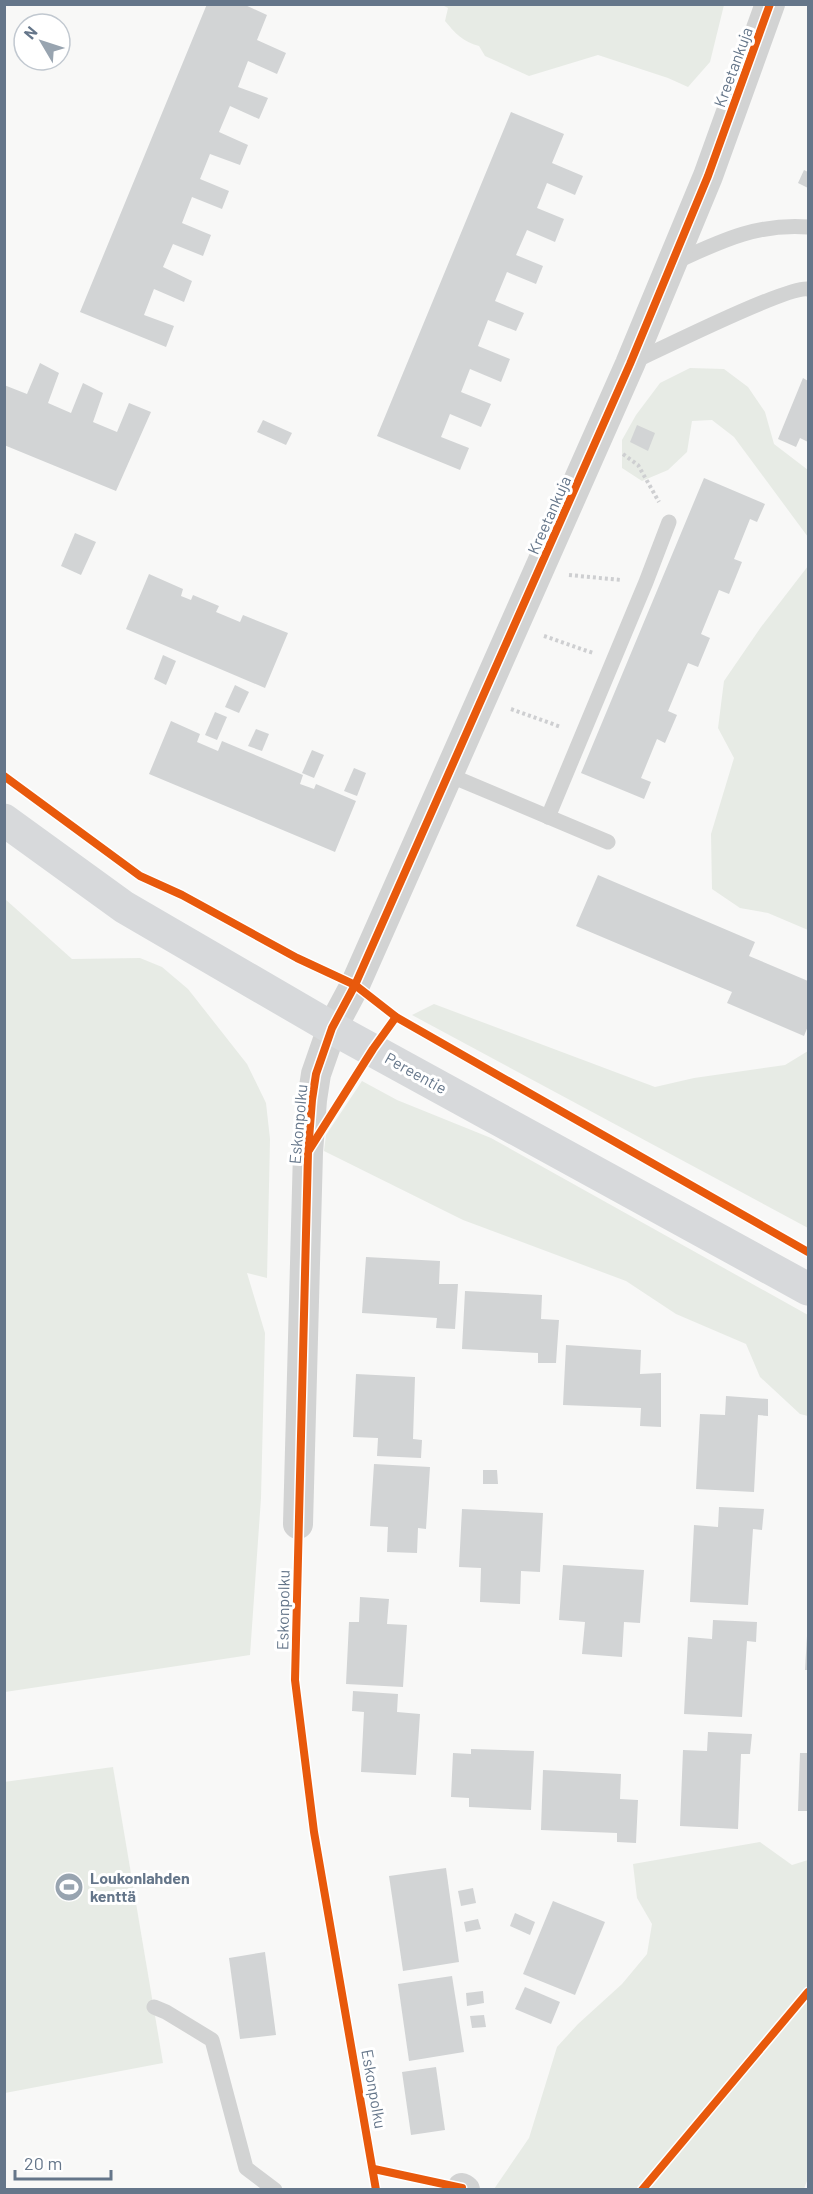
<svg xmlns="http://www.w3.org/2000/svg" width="813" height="2194" viewBox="0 0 813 2194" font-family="Barlow,sans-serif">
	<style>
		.green { fill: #e7ebe5 }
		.building { fill: #d2d4d5 }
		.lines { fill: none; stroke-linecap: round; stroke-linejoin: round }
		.path { stroke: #cecfd1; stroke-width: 4; stroke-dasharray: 3 3; stroke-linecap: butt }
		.lane { stroke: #d2d3d3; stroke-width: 15 }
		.street { stroke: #d2d3d3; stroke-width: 30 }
		.secondary { stroke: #d7d9db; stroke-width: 33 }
		.cycleway-casing { stroke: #fff; stroke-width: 11 }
		.cycleway { stroke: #e8590c; stroke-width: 8 }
		.labels { text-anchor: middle; stroke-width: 6; stroke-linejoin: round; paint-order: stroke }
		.street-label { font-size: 16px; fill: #65768a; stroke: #fff }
		.poi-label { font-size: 16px; font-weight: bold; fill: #65768a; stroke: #fff; text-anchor: start }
	</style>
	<rect width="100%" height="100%" fill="#f8f8f7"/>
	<g class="green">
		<path d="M 442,5 L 724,5 L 710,62 L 688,87 L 668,78 L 598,55 L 529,76 L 485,56 L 479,46 C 463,42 455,33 445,21 L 448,8 Z"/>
		<polygon points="690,368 724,369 748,387 765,412 774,444 808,470 808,537 734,437 712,420 692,421 687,452 668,470 642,481 622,468 622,440 636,415 660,383"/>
		<polygon points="808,566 808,930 768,913 740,908 712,889 711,834 734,758 718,728 724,681 761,627"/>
		<polygon points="5,899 72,959 140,958 162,967 188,989 247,1064 266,1103 270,1139 267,1278 247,1273 265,1333 261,1498 250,1655 5,1692"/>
		<polygon points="434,1004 655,1087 694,1078 785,1065 808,1051 808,1228 412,1015"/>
		<polygon points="362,1081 397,1100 491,1138 808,1315 808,1416 800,1414 760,1377 746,1344 676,1314 626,1281 463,1220 324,1151 326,1135"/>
		<polygon points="113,1767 163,2063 5,2093 4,1782"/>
		<polygon points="760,1842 792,1865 808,1860 808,2178 804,2189 494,2189 529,2138 557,2047 578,2024 622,1984 647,1954 652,1924 637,1898 633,1864"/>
	</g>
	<g class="building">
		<polygon points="207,4 243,4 267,15 257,40 286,53 277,74 248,61 238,87 268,98 259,119 230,106 219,132 248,145 240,165 210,154 200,179 229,191 222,209 192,197 182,223 211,235 203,256 173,244 163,267 192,281 184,302 154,289 144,315 174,326 166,347 80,312"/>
		<polygon points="511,112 564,134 552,163 583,176 575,195 547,183 537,208 564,219 555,242 527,230 516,255 543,266 536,284 507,272 495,301 524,313 516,331 488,320 478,346 510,359 501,382 470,369 461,392 491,404 481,427 450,414 441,437 469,448 460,470 377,436"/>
		<polygon points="804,170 808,172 808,188 798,183"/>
		<polygon points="40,363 59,373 48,403 71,413 83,383 103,393 93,422 117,432 129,403 151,412 116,491 4,445 4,385 27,394"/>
		<polygon points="803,378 808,381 808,442 800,438 796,447 778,439"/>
		<polygon points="263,420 292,433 286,445 257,432"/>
		<polygon points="637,425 655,433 648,451 630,442"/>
		<polygon points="704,478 765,504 757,522 750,519 734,559 742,562 729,594 719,590 701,634 710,638 698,667 688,663 668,711 677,715 665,743 657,739 641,778 651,782 644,799 581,773"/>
		<polygon points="75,533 96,542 81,575 61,566"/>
		<polygon points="149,574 183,589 181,596 191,600 193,595 219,606 216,612 240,622 243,615 288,633 265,688 126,629"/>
		<polygon points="163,655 176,661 166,685 154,679"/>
		<polygon points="235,685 249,692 239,713 225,707"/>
		<polygon points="215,712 227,717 217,740 205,735"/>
		<polygon points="171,721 200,734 197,742 218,751 222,741 303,775 300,784 314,789 316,784 356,801 335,852 149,774"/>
		<polygon points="256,729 269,734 262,751 248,746"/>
		<polygon points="312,750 324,755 314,778 302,773"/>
		<polygon points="354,768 366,773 357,796 344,791"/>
		<polygon points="598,875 755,942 749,956 808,981 808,1026 804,1036 727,1003 732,992 576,926"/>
		<polygon points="366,1257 440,1261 439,1284 458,1284 455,1329 436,1328 437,1318 362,1313"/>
		<polygon points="465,1291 542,1295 541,1319 559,1320 556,1363 538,1363 538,1353 462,1349"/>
		<polygon points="566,1345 641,1350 640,1374 661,1373 661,1427 640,1426 641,1408 563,1405"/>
		<polygon points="356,1374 415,1377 413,1439 422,1440 421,1458 377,1456 378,1438 353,1437"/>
		<polygon points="726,1396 768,1399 768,1416 758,1415 754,1492 696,1489 700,1414 725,1415"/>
		<polygon points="374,1464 430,1467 426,1529 418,1528 417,1553 387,1552 388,1527 370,1526"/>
		<polygon points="483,1470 497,1470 498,1484 483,1484"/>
		<polygon points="719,1507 764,1509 762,1530 753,1529 748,1605 690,1602 694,1525 718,1527"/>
		<polygon points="462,1509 543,1513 540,1572 521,1571 520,1604 480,1602 481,1568 459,1567"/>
		<polygon points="563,1565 644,1570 640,1623 624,1622 622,1657 582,1654 585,1622 559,1620"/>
		<polygon points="360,1597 389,1599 387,1624 407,1625 403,1687 346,1684 349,1622 359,1622"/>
		<polygon points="713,1620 757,1622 756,1642 747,1641 742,1717 684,1714 688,1637 712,1639"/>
		<polygon points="807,1636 808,1636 808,1670 805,1670"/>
		<polygon points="353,1691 398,1694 397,1712 420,1714 416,1775 361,1772 364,1712 352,1711"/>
		<polygon points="708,1732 752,1734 750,1754 741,1754 738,1829 680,1826 683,1750 707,1751"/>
		<polygon points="471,1749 534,1751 531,1810 469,1807 469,1798 451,1797 453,1753 471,1754"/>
		<polygon points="800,1753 808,1753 808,1811 798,1811"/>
		<polygon points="543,1770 621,1774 620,1799 638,1800 636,1843 617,1842 617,1833 541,1830"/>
		<polygon points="446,1868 459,1962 403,1971 389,1876"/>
		<polygon points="473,1888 476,1903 461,1906 458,1891"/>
		<polygon points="553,1901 605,1922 575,1995 523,1974"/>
		<polygon points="515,1913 535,1922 530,1935 510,1926"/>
		<polygon points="478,1919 481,1929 466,1932 464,1922"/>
		<polygon points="265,1952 276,2035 240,2039 229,1958"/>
		<polygon points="452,1976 464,2052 409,2061 398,1984"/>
		<polygon points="525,1987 560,2002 551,2024 515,2009"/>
		<polygon points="483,1991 484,2003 467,2006 466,1993"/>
		<polygon points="484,2015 486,2027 472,2028 470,2016"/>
		<polygon points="436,2067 445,2130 411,2135 402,2072"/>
	</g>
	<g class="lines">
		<g class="path">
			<polyline points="623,454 638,465 659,502"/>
			<polyline points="569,575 621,580"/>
			<polyline points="544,636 593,653"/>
			<polyline points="511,709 561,727"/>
		</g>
		<g class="lane">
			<path d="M 673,263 C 719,242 756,223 808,227"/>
			<path d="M 633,362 C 661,349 787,286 808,289"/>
			<polyline points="449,775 608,842"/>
			<polyline points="548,817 646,582 669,522"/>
			<polyline points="154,2007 166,2012 212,2040 246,2168 275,2190"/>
		</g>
		<g class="street">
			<polyline points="298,1524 308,1152 312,1100 316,1074 332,1028 355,985 630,364 708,176 770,4"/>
			<polyline points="462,2188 465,2190"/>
		</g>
		<polyline class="secondary" points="4,820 124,907 332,1028 808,1289"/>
		<g class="cycleway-casing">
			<g id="cycleway">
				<polyline points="4,776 140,876 182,895 297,958 355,985 396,1017 808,1252"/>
				<polyline points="309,1150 373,1049 396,1017"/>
				<polyline points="374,2169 462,2188"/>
				<polyline points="376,2190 314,1832 295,1680 308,1152 312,1100 316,1074 332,1028 355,985 630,364 708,176 770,4"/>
				<polyline points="642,2190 808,1992"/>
			</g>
		</g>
		<use href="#cycleway" class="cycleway"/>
	</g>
	<defs>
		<g id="stadium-disc" transform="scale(1.5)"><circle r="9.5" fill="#98a4b0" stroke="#fff"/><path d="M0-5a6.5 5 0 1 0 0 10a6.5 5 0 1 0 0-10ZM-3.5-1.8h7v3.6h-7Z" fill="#fff"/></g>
	</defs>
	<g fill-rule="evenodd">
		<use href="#stadium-disc" x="69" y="1887"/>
	</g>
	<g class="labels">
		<g class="street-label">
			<text transform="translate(733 67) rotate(-70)" y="6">Kreetankuja</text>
			<text transform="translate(549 515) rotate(-66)" y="6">Kreetankuja</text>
			<text transform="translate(416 1073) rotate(29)" y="6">Pereentie</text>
			<text transform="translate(298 1124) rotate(-85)" y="6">Eskonpolku</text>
			<text transform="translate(283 1610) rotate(-89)" y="6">Eskonpolku</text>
			<text transform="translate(374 2089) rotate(80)" y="6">Eskonpolku</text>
		</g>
		<g class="poi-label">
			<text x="90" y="1884">Loukonlahden<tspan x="90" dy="18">kenttä</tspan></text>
		</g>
	</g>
	<rect width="813" height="2194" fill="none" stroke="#65768a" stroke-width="12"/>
	<g transform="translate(42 42) rotate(309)"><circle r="28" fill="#ffffff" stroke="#c1c8d0" stroke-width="1.5"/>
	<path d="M0-4.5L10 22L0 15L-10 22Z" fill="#98a4b0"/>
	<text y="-9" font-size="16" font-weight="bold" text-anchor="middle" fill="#65768a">N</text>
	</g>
	<path d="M15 2170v9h96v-9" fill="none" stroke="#65768a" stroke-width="3"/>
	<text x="24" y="2170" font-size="18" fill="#65768a" stroke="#ffffff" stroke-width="4.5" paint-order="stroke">20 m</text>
</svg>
